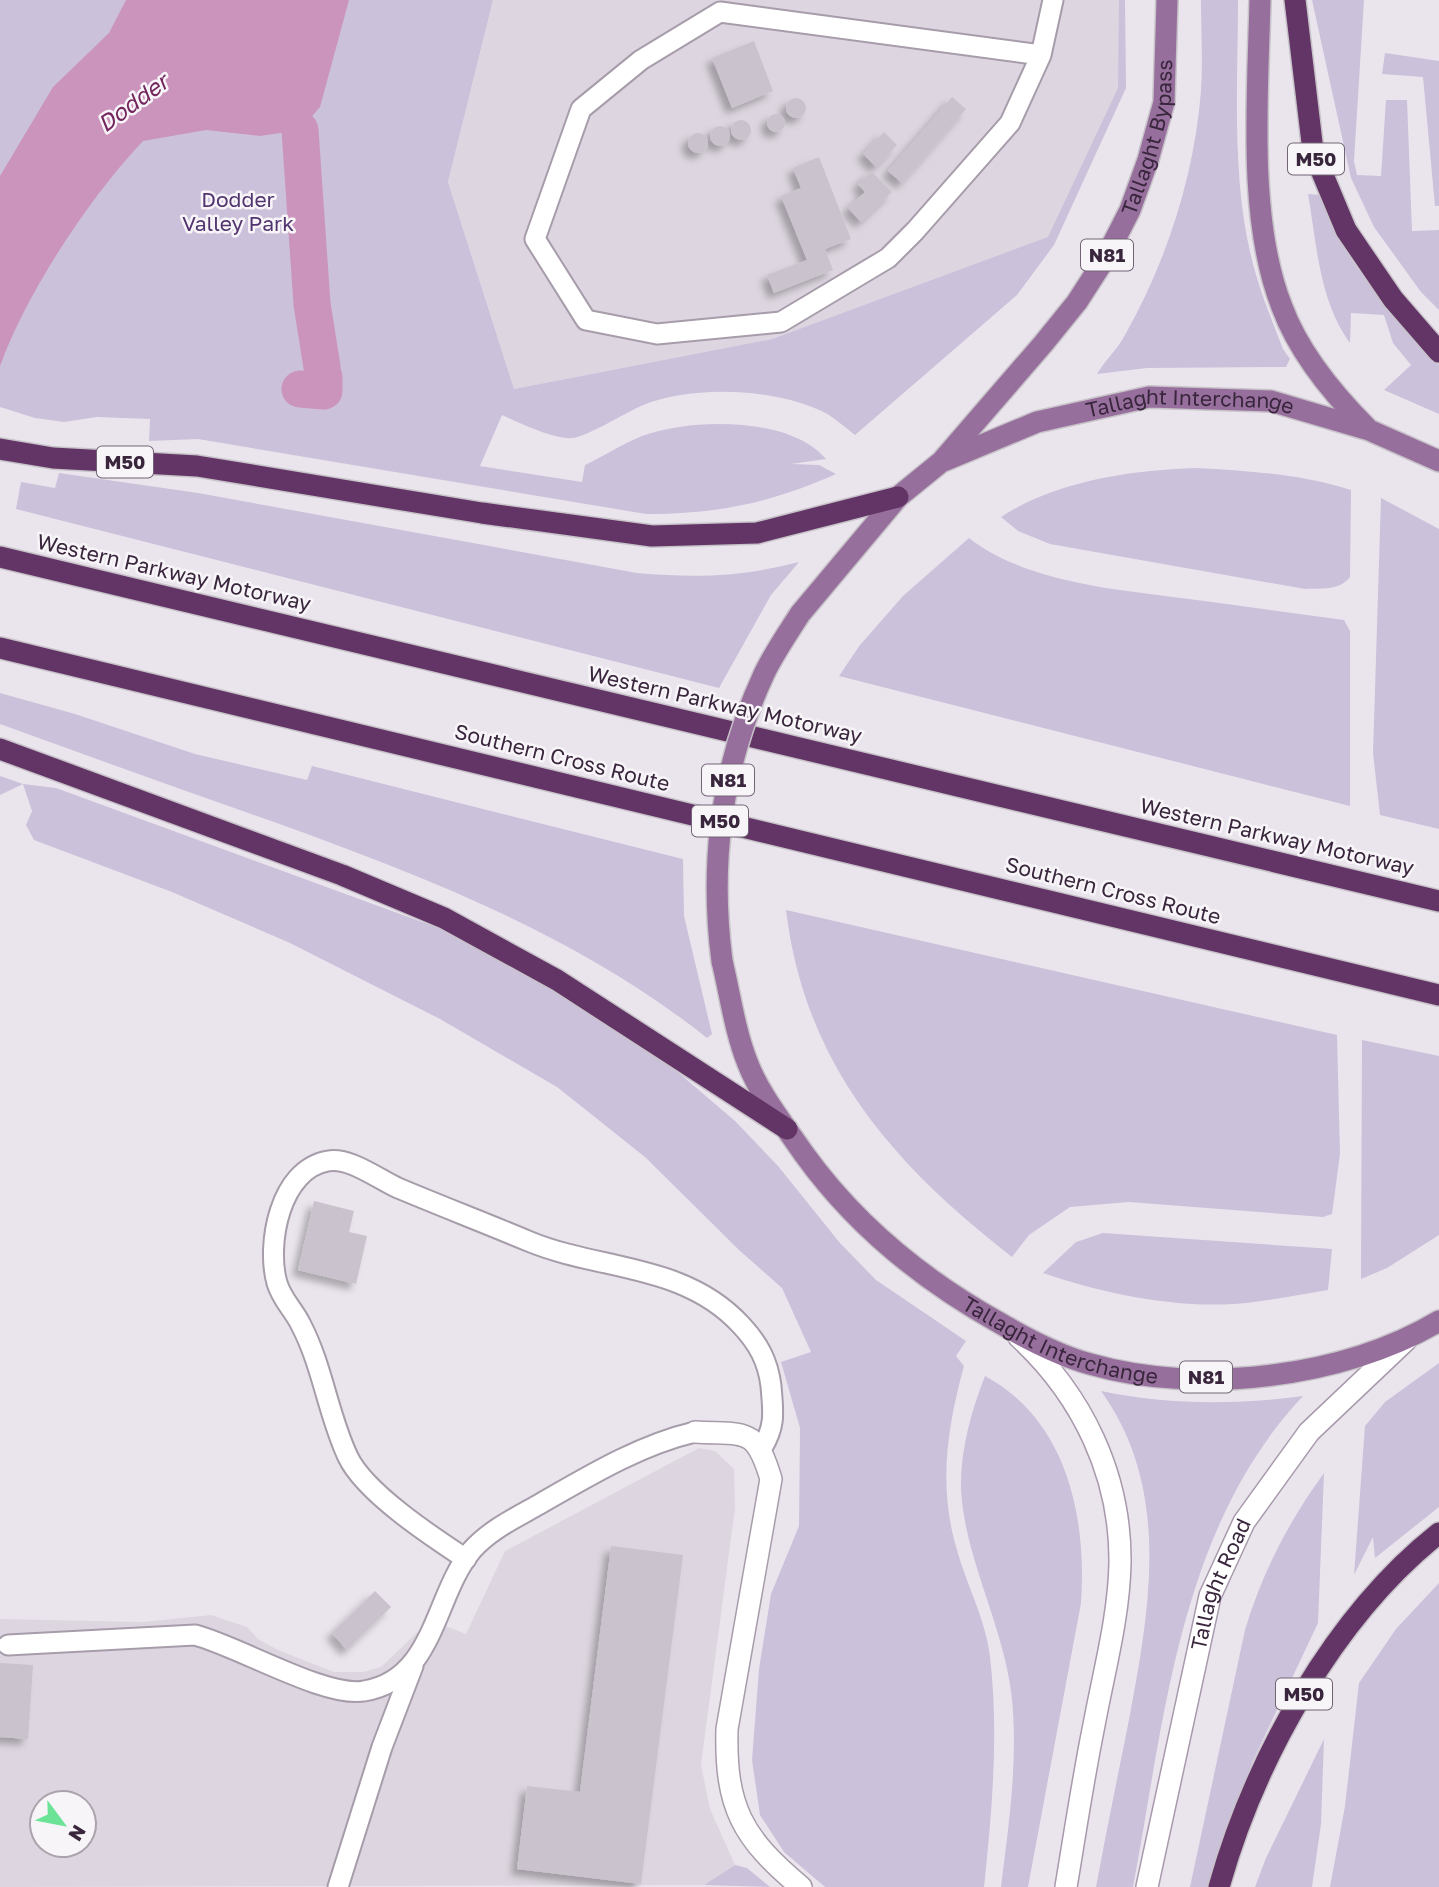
<svg xmlns="http://www.w3.org/2000/svg" width="1439" height="1887" viewBox="0 0 1439 1887" font-family="'Golos Text',sans-serif">
	<style>
		.built { fill: #ddd6e0; fill-rule: evenodd }
		.green { fill: #cbc1db }
		.water { fill: #cb94bc }
		.lines { fill: none; stroke-linecap: round; stroke-linejoin: round }
		.canal { stroke: #cb94bc; stroke-width: 37 }
		.building { fill: #cac2cd; filter: url(#shadow) }
		.lane-casing { stroke: #a79caa; stroke-width: 23 }
		.street-casing { stroke: #a79caa; stroke-width: 24 }
		.secondary-casing { stroke: #a899ac; stroke-width: 24 }
		.primary-casing { stroke: #c8c2c9; stroke-width: 24 }
		.highway-casing { stroke: #c8c2c9; stroke-width: 24 }
		.lane { stroke: #fff; stroke-width: 19 }
		.street { stroke: #fff; stroke-width: 21 }
		.secondary { stroke: #fff; stroke-width: 21 }
		.primary { stroke: #976f9d; stroke-width: 21 }
		.highway { stroke: #623566; stroke-width: 21 }
		.primary-bridge-casing { stroke: #c8c2c9; stroke-width: 24; stroke-linecap: butt }
		.primary-bridge { stroke: #976f9d; stroke-width: 21 }
		.labels { text-anchor: middle; stroke-width: 5; stroke-linejoin: round; paint-order: stroke }
		.shield { fill: #f8f5f9; stroke: #726475; stroke-width: 2 }
		.shield-label { font-size: 19px; font-weight: bold; fill: #39263d }
		.street-label { font-size: 21px; fill: #39263d; stroke: #f8f5f9 }
		.park-label { font-size: 21px; fill: #52356f; stroke: #f8f5f9 }
		.water-label { font-size: 23px; font-style: italic; fill: #73265d; stroke: #f8f5f9 }
	</style>
	<defs>
		<filter id="shadow"><feDropShadow dx="-6" dy="6" stdDeviation="3.5" flood-color="#0004"/></filter>
	</defs>
	<rect width="100%" height="100%" fill="#eae5ed"/>
	<g class="built">
		<polygon points="493,0 1119,0 1119,88 1049,237 772,339 514,389 448,182"/>
		<path d="M 699,1448 L 715,1451 L 734,1469 L 735,1508 L 701,1765 L 710,1809 L 735,1865 L 704,1885 L 0,1887 L 0,1619 L 143,1622 L 211,1615 L 247,1627 L 258,1639 L 278,1650 L 334,1672 L 363,1672 L 381,1667 L 430,1620 L 466,1634 L 505,1551 ZM 42,1803 L 84,1803 L 84,1845 L 42,1845 Z"/>
	</g>
	<g class="green">
		<path d="M 0,0 L 493,0 L 448,182 L 514,389 L 772,339 L 1048,237 L 1118,88 L 1119,0 L 1125,0 L 1126,88 L 1054,245 L 1017,295 L 855,435 C 846,428 838,421 829,415 C 781,388 692,384 641,406 C 625,413 588,436 573,438 C 555,440 519,423 502,415 L 480,466 L 582,482 L 585,465 C 604,456 622,444 642,436 C 691,418 790,416 826,459 L 791,464 L 819,465 L 836,474 C 771,503 717,514 646,514 L 198,439 L 149,441 L 150,419 L 97,417 L 64,422 L 35,418 L 0,407 Z"/>
		<path d="M 1201,0 L 1238,0 C 1238,91 1230,190 1257,278 C 1264,302 1274,325 1283,349 L 1290,359 L 1286,367 L 1147,368 L 1097,374 C 1105,360 1118,349 1125,335 C 1167,260 1194,177 1201,91 C 1203,61 1201,30 1201,0 Z"/>
		<polygon points="1312,0 1364,0 1354,161 1357,175 1381,176 1386,100 1407,100 1412,231 1439,230 1439,310 1421,292 1374,227 1351,178"/>
		<polygon points="1385,53 1439,61 1439,206 1435,206 1423,77 1382,74"/>
		<path d="M 1308,194 L 1322,195 C 1337,255 1396,320 1439,365 L 1439,414 L 1384,390 L 1411,365 L 1393,343 L 1384,315 L 1351,313 L 1350,343 C 1319,300 1317,246 1308,194 Z"/>
		<path d="M 1196,468 C 1249,471 1300,474 1351,490 L 1350,577 C 1339,591 1322,588 1305,589 L 1050,544 L 1018,531 L 1001,517 C 1056,481 1132,470 1196,468 Z"/>
		<path d="M 59,473 L 198,493 L 637,573 C 698,578 740,577 799,562 L 771,595 L 719,688 L 16,509 L 21,482 L 55,488 Z"/>
		<polygon points="1381,498 1439,529 1439,829 1380,815 1373,753"/>
		<path d="M 969,538 C 1026,583 1120,590 1189,599 C 1241,606 1292,613 1344,620 L 1350,631 L 1350,806 L 839,676 L 860,645 L 903,596 Z"/>
		<path d="M 0,693 L 75,714 L 195,754 L 307,780 L 312,766 L 683,859 L 684,916 L 712,1034 L 707,1038 C 579,936 426,877 274,822 C 182,790 91,757 0,724 Z"/>
		<path d="M 0,776 L 23,784 L 56,788 L 463,937 L 589,1010 L 680,1074 L 735,1121 L 778,1166 L 840,1243 L 876,1280 L 966,1341 L 956,1356 L 964,1366 C 947,1428 938,1487 957,1550 C 967,1586 986,1620 990,1657 C 999,1734 992,1811 984,1887 L 825,1887 L 784,1852 L 760,1815 L 752,1760 L 759,1669 L 771,1594 L 799,1526 L 800,1428 L 781,1362 L 811,1352 L 782,1288 L 739,1250 L 645,1157 L 557,1087 L 440,1019 L 290,943 L 172,892 L 34,840 L 26,825 L 32,811 L 23,784 L 0,795 Z"/>
		<path d="M 786,910 L 1337,1035 L 1340,1154 L 1332,1214 L 1323,1217 L 1129,1202 L 1070,1207 L 1029,1235 L 1012,1257 C 893,1164 805,1066 786,910 Z"/>
		<polygon points="1362,1040 1439,1056 1439,1235 1387,1268 1361,1279"/>
		<path d="M 1103,1233 L 1332,1249 L 1328,1290 C 1303,1294 1279,1299 1254,1302 C 1185,1311 1108,1295 1043,1273 L 1076,1242 Z"/>
		<polygon points="1439,1363 1439,1507 1375,1558 1373,1537 1354,1575 1365,1426 1385,1402"/>
		<path d="M 985,1376 C 1067,1420 1087,1517 1081,1603 L 1028,1887 L 1001,1887 C 1009,1823 1019,1755 1011,1691 C 1002,1623 965,1558 961,1490 C 960,1451 971,1412 985,1376 Z"/>
		<path d="M 1101,1391 C 1168,1405 1235,1405 1303,1396 C 1179,1528 1165,1718 1133,1887 L 1096,1887 C 1106,1833 1117,1779 1128,1725 C 1149,1613 1173,1491 1101,1391 Z"/>
		<path d="M 1324,1473 L 1318,1623 L 1252,1763 L 1207,1887 L 1190,1887 L 1245,1630 C 1262,1573 1289,1521 1324,1473 Z"/>
		<polygon points="1439,1583 1439,1887 1330,1887 1345,1806 1359,1683 1396,1629"/>
		<polygon points="1324,1739 1321,1824 1312,1887 1255,1887 1266,1858"/>
		<polygon points="735,1865 747,1868 770,1887 704,1885"/>
	</g>
	<path class="water" d="M 126,0 L 349,0 L 320,107 L 300,130 L 260,136 L 206,130 L 143,141 C 89,198 27,292 0,366 L 0,176 L 53,87 L 109,33 Z"/>
	<g class="lines">
		<g class="canal">
			<polyline points="300,130 312,304 322,367"/>
			<polyline points="300,389 324,391 324,377"/>
		</g>
	</g>
	<g class="building">
		<polygon points="754,41 773,91 732,108 712,58"/>
		<polygon points="952,97 966,109 902,183 888,171"/>
		<circle cx="796" cy="108" r="10"/>
		<circle cx="776" cy="123" r="9"/>
		<circle cx="741" cy="130" r="10"/>
		<circle cx="720" cy="136" r="10"/>
		<polygon points="884,132 897,145 876,167 863,154"/>
		<circle cx="698" cy="143" r="10"/>
		<polygon points="819,157 851,239 825,249 833,270 774,293 767,275 807,260 781,196 801,188 793,168"/>
		<polygon points="871,171 892,192 861,222 848,208 865,192 858,184"/>
		<polygon points="314,1201 354,1211 349,1232 367,1236 356,1284 298,1270"/>
		<polygon points="611,1546 683,1555 641,1884 517,1869 527,1786 580,1792"/>
		<polygon points="375,1591 391,1607 347,1650 332,1633"/>
		<polygon points="0,1663 33,1665 28,1739 0,1737"/>
	</g>
	<g class="lines">
		<g class="lane-casing">
			<g id="lane">
				<polyline points="1041,55 1010,123 915,231 888,258 781,322 657,334 586,320 535,239 581,109 641,60 720,12 1041,55 1053,0"/>
				<path d="M 466,1559 C 434,1538 365,1493 348,1457 C 328,1415 323,1367 301,1325 C 294,1310 282,1300 277,1283 C 266,1244 280,1169 328,1161 C 350,1157 378,1179 398,1188 C 441,1206 485,1223 528,1241 C 600,1271 684,1263 741,1325 C 758,1343 768,1361 771,1386 C 773,1412 776,1425 762,1448"/>
				<path d="M 8,1645 L 195,1635 C 238,1646 325,1698 364,1691 C 435,1680 434,1595 472,1550 C 490,1530 515,1518 538,1505 C 587,1477 639,1445 695,1432"/>
				<polyline points="338,1887 382,1747 413,1666"/>
			</g>
		</g>
		<g class="street-casing">
			<path id="street" d="M 695,1432 C 746,1435 755,1426 771,1479 L 727,1729 C 725,1807 742,1838 801,1887"/>
		</g>
		<g class="secondary-casing">
			<g id="secondary">
				<path d="M 1019,1337 C 1082,1395 1121,1475 1120,1563 C 1119,1617 1104,1671 1094,1725 C 1083,1779 1075,1833 1066,1887"/>
				<path id="s1" d="M 1147,1887 L 1210,1596 L 1244,1522 L 1309,1432 L 1406,1340"/>
			</g>
		</g>
		<g class="primary-casing">
			<g id="primary">
				<path d="M 1260,0 C 1258,94 1247,219 1282,307 C 1299,353 1333,394 1367,428"/>
				<path id="s2" d="M 946,460 L 1037,422 L 1149,397 L 1271,401 L 1369,430 L 1439,461"/>
				<path id="s3" d="M 800,614 L 898,497 L 941,462 L 1043,344 L 1077,302 L 1106,257 L 1130,210 L 1148,160 L 1164,102 L 1167,0"/>
				<path id="s4" d="M 722,961 C 730,994 735,1032 748,1064 C 760,1095 785,1126 804,1154 C 856,1226 921,1279 998,1322 C 1027,1339 1057,1355 1090,1364 C 1198,1395 1343,1378 1439,1321"/>
			</g>
		</g>
		<g class="highway-casing">
			<g id="highway">
				<polyline points="1295,0 1313,151 1346,230 1393,299 1439,352"/>
				<polyline points="0,449 53,458 197,466 482,513 652,536 757,533 898,497"/>
				<polyline points="0,557 1439,901"/>
				<polyline points="0,648 1439,995"/>
				<polyline points="0,749 342,875 444,918 557,980 787,1129"/>
				<path d="M 1219,1887 C 1255,1759 1334,1616 1439,1533"/>
			</g>
		</g>
		<use href="#lane" class="lane"/>
		<use href="#street" class="street"/>
		<use href="#secondary" class="secondary"/>
		<use href="#primary" class="primary"/>
		<use href="#highway" class="highway"/>
		<g class="primary-bridge-casing">
			<path id="primary-bridge" d="M 722,961 C 709,861 722,765 764,674 C 774,653 788,633 800,614"/>
		</g>
		<use href="#primary-bridge" class="primary-bridge"/>
	</g>
	<g class="labels">
		<g class="shield">
			<rect x="1288" y="143.5" width="56" height="31" rx="5"/>
			<rect x="1081" y="239.5" width="52" height="31" rx="5"/>
			<rect x="97" y="446.5" width="56" height="31" rx="5"/>
			<rect x="702" y="764.5" width="52" height="31" rx="5"/>
			<rect x="692" y="805.5" width="56" height="31" rx="5"/>
			<rect x="1180" y="1361.5" width="52" height="31" rx="5"/>
			<rect x="1276" y="1678.5" width="56" height="31" rx="5"/>
		</g>
		<g class="shield-label">
			<text x="1316" y="166">M50</text>
			<text x="1107" y="262">N81</text>
			<text x="125" y="469">M50</text>
			<text x="728" y="787">N81</text>
			<text x="720" y="828">M50</text>
			<text x="1206" y="1384">N81</text>
			<text x="1304" y="1701">M50</text>
		</g>
		<g class="street-label">
			<text dy="7" stroke="none"><textPath href="#s3" startOffset="600">Tallaght Bypass</textPath></text>
			<text dy="7" stroke="none"><textPath href="#s2" startOffset="254">Tallaght Interchange</textPath></text>
			<text transform="translate(174 573) rotate(13)" y="7">Western Parkway Motorway</text>
			<text transform="translate(725 705) rotate(13)" y="7">Western Parkway Motorway</text>
			<text transform="translate(562 758) rotate(14)" y="7">Southern Cross Route</text>
			<text transform="translate(1277 837) rotate(13)" y="7">Western Parkway Motorway</text>
			<text transform="translate(1113 891) rotate(14)" y="7">Southern Cross Route</text>
			<text dy="7" stroke="none"><textPath href="#s4" startOffset="537">Tallaght Interchange</textPath></text>
			<text dy="7" stroke="none"><textPath href="#s1" startOffset="312">Tallaght Road</textPath></text>
		</g>
		<g class="park-label">
			<text x="238" y="207">Dodder<tspan x="238" dy="24">Valley Park</tspan></text>
		</g>
		<g class="water-label">
			<text transform="translate(133 103) rotate(-36)" y="8">Dodder</text>
		</g>
	</g>
	<g transform="translate(63 1824) rotate(122)"><circle r="33" fill="#f8f5f9" stroke="#aca2ae" stroke-width="2"/>
	<path d="M0-5L12 26L0 18L-12 26Z" fill="#6de398"/>
	<text y="-10" font-size="19" font-weight="bold" text-anchor="middle" fill="#39263d">N</text>
	</g>
</svg>
